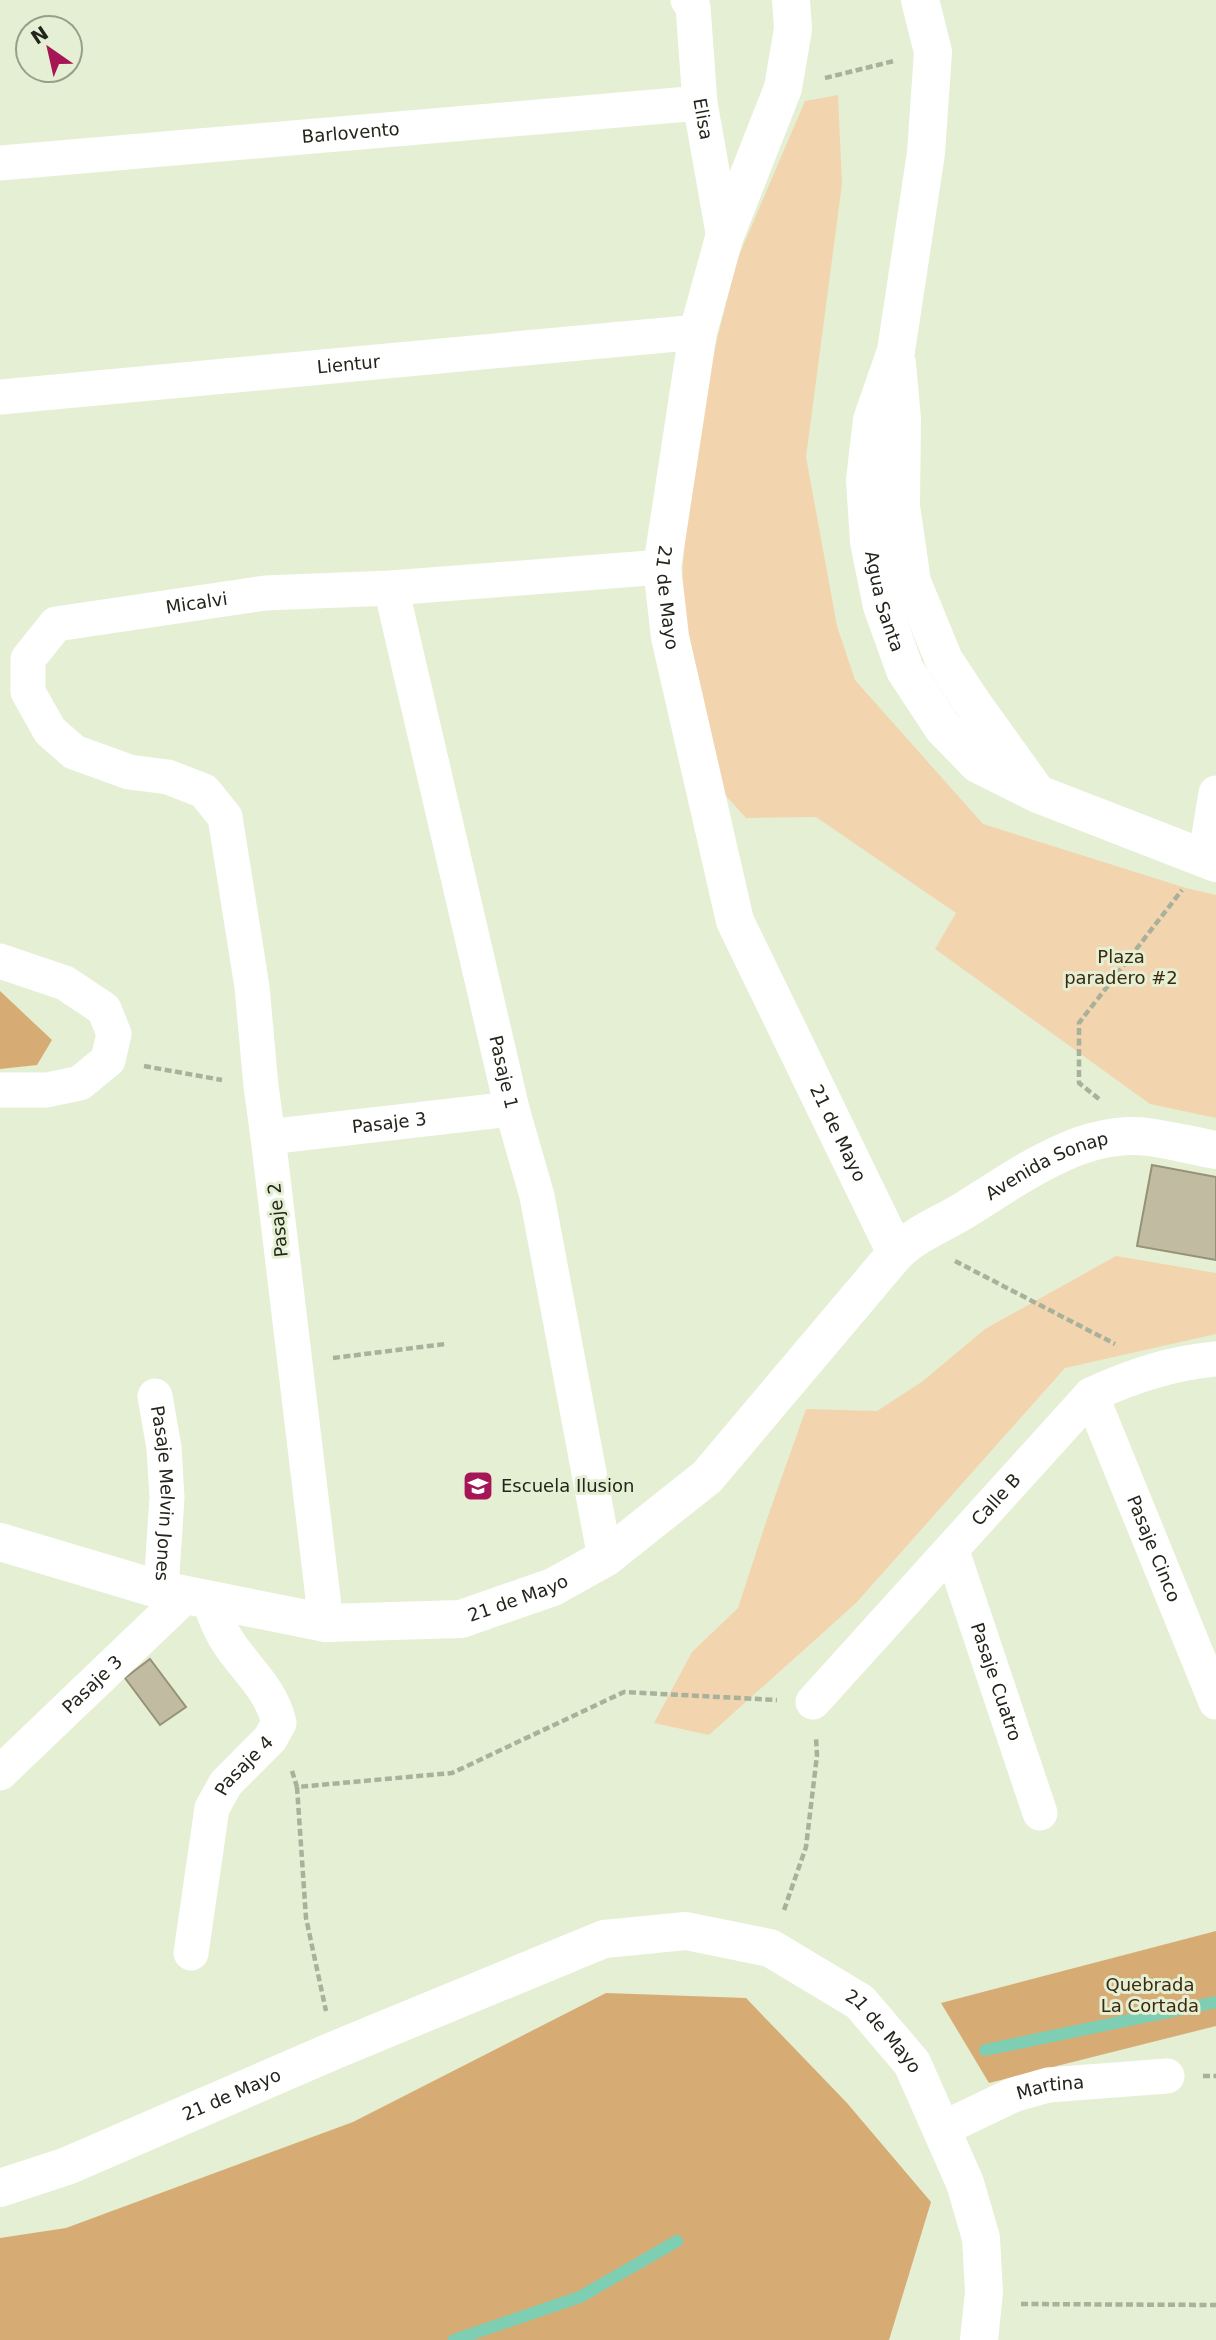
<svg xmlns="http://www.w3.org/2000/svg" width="1216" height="2340" viewBox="0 0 1216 2340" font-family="'DejaVu Sans',sans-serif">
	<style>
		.green { fill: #f2d5af }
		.forest { fill: #d6ac74 }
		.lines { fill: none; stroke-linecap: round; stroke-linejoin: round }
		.stream { stroke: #7eceb4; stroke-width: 12 }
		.building { fill: #c1bca1; stroke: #969177; stroke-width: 2 }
		.path { stroke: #a9b19b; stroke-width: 4.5; stroke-dasharray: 7 3.5; stroke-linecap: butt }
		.minor { stroke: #fff; stroke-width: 35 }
		.tertiary { stroke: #fff; stroke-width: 38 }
		.primary { stroke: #fff; stroke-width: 38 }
		.labels { text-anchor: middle; stroke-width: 6; stroke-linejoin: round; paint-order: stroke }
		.street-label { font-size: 18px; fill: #22251b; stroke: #e5efd3 }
		.park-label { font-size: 18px; fill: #3b2910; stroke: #e5efd3 }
		.poi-label { font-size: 18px; fill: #22251b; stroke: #e5efd3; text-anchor: start }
	</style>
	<rect width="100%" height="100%" fill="#e5efd3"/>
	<g class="green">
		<polygon points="838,95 842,184 806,457 837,626 855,680 983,824 1186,888 1216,895 1216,1118 1150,1104 935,949 956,913 816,817 746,818 717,786 680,605 693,435 737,260 805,101"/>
		<polygon points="1116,1256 1216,1273 1216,1334 1065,1368 856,1603 709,1735 654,1723 692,1652 738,1608 768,1516 806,1409 877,1411 923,1381 985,1329"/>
	</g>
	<g class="forest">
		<polygon points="0,991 52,1040 37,1065 0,1069"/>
		<polygon points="1216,1931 1216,2026 989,2083 941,2003"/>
		<polygon points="606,1993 746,1998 847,2103 931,2202 889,2340 0,2340 0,2238 66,2228 353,2122"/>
	</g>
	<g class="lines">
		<g class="stream">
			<polyline points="985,2050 1216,2002"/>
			<polyline points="454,2340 580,2297 677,2241"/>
		</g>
	</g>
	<g class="building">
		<polygon points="1152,1165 1216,1177 1216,1260 1137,1246"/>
		<polygon points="150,1659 186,1707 160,1725 125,1678"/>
	</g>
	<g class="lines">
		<g class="path">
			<polyline points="825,78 894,61"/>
			<polyline points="144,1066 222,1080"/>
			<polyline points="1099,1099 1079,1083 1079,1023 1182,890"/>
			<polyline points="955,1261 1115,1344"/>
			<polyline points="333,1358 445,1344"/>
			<polyline points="292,1771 297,1787 452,1773 624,1692 777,1700"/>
			<polyline points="297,1787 306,1918 326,2011"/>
			<polyline points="784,1910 806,1847 817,1755 816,1738"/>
			<polyline points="1203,2076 1216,2076"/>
			<polyline points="1021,2304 1216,2305"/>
		</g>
		<g class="minor">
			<path id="s1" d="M 688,0 L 693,7 L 700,103 L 724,238"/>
			<path id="s2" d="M 0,163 L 700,103"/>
			<path id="s3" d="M 0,397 L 698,332"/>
			<path id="s4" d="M 391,588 L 512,1109 L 537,1196 L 605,1558"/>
			<polyline points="1205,860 1216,793"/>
			<polyline points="0,961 65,983 104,1009 114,1034 108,1060 80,1083 47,1090 0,1090"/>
			<path id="s5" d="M 268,1137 L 512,1109"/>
			<path id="s6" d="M 1091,1395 L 1216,1702"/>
			<path id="s7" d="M 155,1396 L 164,1448 L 167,1497 L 161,1590"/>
			<path id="s8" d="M 952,1551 L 1040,1813"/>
			<path id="s9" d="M 326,1623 L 268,1137 L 261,1086 L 252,987 L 225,817 L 204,791 L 168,777 L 129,772 L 74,752 L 50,731 L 28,692 L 28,659 L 56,624 L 265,593 L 391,588 L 662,567"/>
			<path id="s10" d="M 813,1702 L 1091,1395 C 1132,1376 1171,1363 1216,1359"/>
			<path id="s11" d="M 0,1773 L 185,1596"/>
			<path id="s12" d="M 191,1953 L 212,1808 L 226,1783 L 270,1739 L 279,1723 C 272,1691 248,1671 230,1645 C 220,1631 215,1616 209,1600"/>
			<path id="s13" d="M 942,2129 L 1013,2095 L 1048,2085 L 1167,2076"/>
		</g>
		<g class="tertiary">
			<path id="s14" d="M 791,0 L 793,29 L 783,88 L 724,238 L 698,332 L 662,567 L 670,637 L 735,921 L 896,1253"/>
			<path id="s15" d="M 0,1542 L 161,1590 L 326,1623 L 461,1619 L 553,1587 L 605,1558 L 707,1477 L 896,1253 C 918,1232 943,1224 968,1208 C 1021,1175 1082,1129 1148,1137 C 1171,1140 1193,1146 1216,1150"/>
			<path id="s16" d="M 0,2188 L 67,2166 L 335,2050 L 604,1939 L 686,1931 L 770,1948 L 860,2002 L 912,2063 L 965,2183 L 981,2238 L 984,2292 L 979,2340"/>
		</g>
		<g class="primary">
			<path id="s17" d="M 920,0 L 933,52 L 926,153 L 896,351 L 872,420 L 865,480 L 869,542 L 882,606 L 905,670 L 943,728 L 978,764 L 1038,794 L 1216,863"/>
			<polyline points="897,364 902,419 901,506 912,582 944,660 971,701 1034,789"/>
		</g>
	</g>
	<defs>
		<g id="school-square" transform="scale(1.575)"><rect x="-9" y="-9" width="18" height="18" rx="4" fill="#a61657" stroke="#e5efd3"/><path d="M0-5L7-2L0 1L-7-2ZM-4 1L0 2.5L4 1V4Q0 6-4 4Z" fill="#fff"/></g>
	</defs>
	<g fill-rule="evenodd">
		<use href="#school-square" x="478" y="1486"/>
	</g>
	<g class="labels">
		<g class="street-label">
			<text dy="6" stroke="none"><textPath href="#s1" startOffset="121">Elisa</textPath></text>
			<text dy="6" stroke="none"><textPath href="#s2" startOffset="352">Barlovento</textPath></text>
			<text dy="6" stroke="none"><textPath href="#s3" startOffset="350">Lientur</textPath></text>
			<text dy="6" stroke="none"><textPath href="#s14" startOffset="616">21 de Mayo</textPath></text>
			<text dy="6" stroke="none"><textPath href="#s17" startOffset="612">Agua Santa</textPath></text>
			<text dy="6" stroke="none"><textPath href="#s9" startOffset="1279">Micalvi</textPath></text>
			<text dy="6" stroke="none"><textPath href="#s4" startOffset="497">Pasaje 1</textPath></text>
			<text dy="6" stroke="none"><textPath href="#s5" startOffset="122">Pasaje 3</textPath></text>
			<text dy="6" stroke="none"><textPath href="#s14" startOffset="1183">21 de Mayo</textPath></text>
			<text dy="6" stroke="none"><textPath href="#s15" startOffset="1227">Avenida Sonap</textPath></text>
			<text transform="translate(278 1220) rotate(-96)" y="6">Pasaje 2</text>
			<text dy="6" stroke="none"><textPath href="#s7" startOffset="98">Pasaje Melvin Jones</textPath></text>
			<text dy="6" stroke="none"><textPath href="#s10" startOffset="273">Calle B</textPath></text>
			<text dy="6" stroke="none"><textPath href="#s6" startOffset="166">Pasaje Cinco</textPath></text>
			<text dy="6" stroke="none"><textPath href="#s15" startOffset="532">21 de Mayo</textPath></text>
			<text dy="6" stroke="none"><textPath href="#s8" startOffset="138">Pasaje Cuatro</textPath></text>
			<text dy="6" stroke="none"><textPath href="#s11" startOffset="128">Pasaje 3</textPath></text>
			<text dy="6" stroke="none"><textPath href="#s12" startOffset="200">Pasaje 4</textPath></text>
			<text dy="6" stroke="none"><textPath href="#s16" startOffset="964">21 de Mayo</textPath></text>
			<text dy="6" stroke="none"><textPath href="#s13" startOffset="117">Martina</textPath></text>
			<text dy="6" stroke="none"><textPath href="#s16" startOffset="250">21 de Mayo</textPath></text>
		</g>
		<g class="park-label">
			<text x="1121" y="963">Plaza<tspan x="1121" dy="21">paradero #2</tspan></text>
			<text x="1150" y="1991">Quebrada<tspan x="1150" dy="21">La Cortada</tspan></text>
		</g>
		<g class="poi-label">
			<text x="501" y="1492">Escuela Ilusion</text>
		</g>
	</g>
	<g transform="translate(49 49) rotate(326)"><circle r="33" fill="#e5efd3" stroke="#979e89" stroke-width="2"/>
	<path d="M0-5L12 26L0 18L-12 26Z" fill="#a61657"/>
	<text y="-10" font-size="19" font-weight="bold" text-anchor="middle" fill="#22251b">N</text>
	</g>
</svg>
